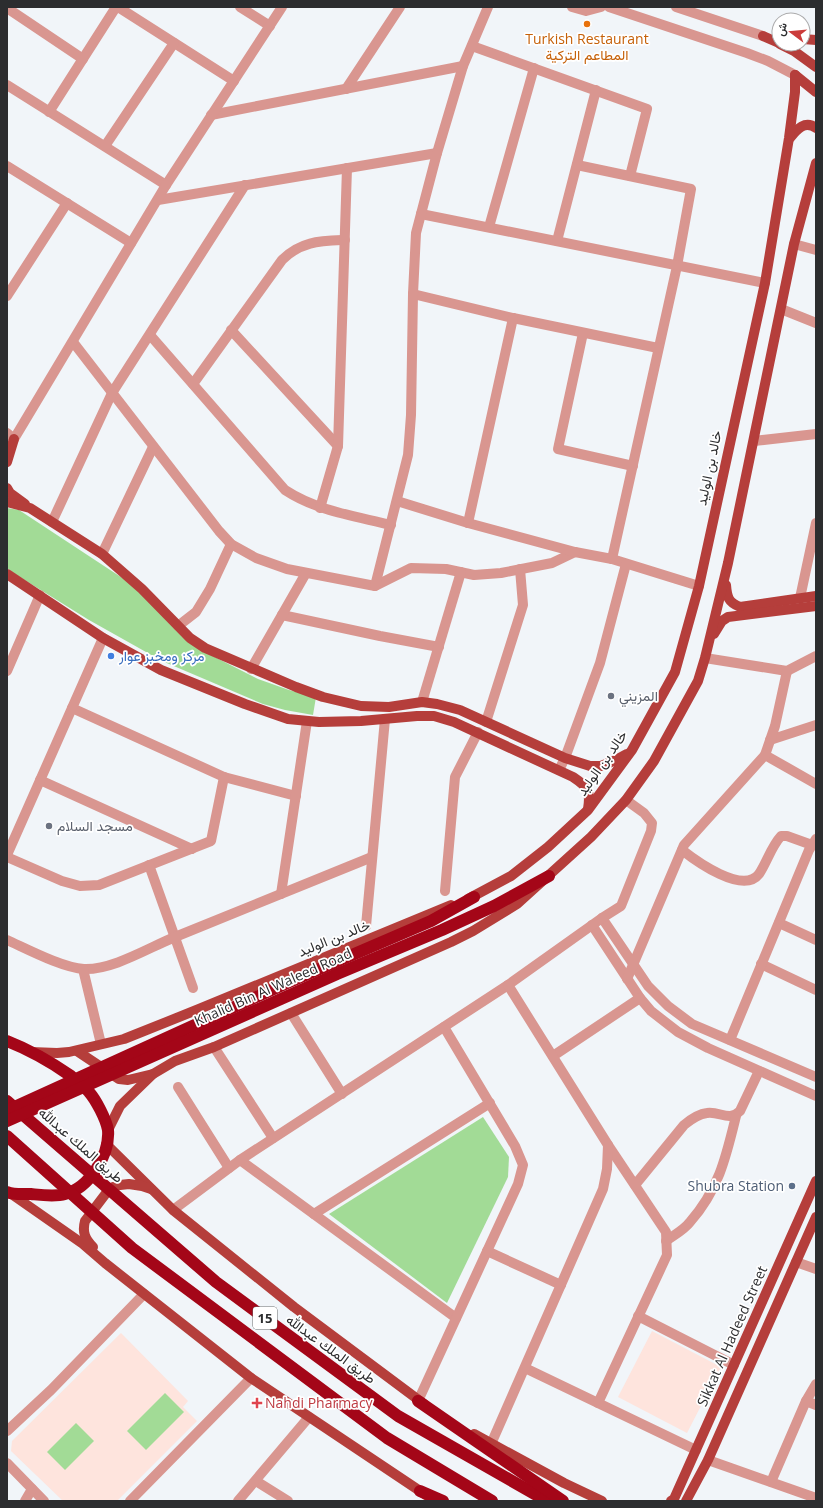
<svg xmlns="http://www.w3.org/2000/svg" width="823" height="1508" viewBox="0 0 823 1508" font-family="'Open Sans',Vazirmatn,sans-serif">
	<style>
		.education { fill: #fee4dd }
		.green { fill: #a2db96 }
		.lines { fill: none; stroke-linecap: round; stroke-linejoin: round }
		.minor { stroke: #d99690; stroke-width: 10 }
		.major { stroke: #b53e3b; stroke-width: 10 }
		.highway { stroke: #a40618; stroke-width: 12 }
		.food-dot { fill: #e8710a; stroke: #fff; stroke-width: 1.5 }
		.shop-dot { fill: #3f7fe0; stroke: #fff; stroke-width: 1.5 }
		.worship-dot { fill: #6b7280; stroke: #fff; stroke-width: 1.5 }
		.service-dot { fill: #5c6f8a; stroke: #fff; stroke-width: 1.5 }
		.health-dot { fill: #e0444e; stroke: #fff; stroke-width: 1.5 }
		.labels { text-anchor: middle; stroke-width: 3.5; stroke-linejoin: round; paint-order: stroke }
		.shield { fill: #fff; stroke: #6b6c6d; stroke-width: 1 }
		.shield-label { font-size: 13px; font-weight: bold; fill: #2c2d2f }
		.food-label { font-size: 14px; fill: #c56008; stroke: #fff }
		.street-label { font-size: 14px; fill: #2c2d2f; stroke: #fff }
		.shop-label { font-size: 14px; fill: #366cbe; stroke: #fff; text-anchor: start }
		.worship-label { font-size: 14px; fill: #5b616d; stroke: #fff; text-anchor: start }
		.service-label { font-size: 14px; fill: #4e5e75; stroke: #fff; text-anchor: end }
		.health-label { font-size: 14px; fill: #be3a42; stroke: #fff; text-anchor: start }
	</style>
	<rect width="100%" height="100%" fill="#f1f5f9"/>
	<g class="education">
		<polygon points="652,1331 721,1367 687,1433 618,1397"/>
		<polygon points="121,1333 188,1401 183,1407 197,1421 117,1501 63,1501 11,1451 12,1441"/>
	</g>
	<g class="green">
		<polygon points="7,508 19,510 136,587 197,648 258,679 289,690 316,697 313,715 285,710 263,704 162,661 89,620 15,574 7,568"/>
		<polygon points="483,1117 509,1157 508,1177 447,1303 329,1214"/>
		<polygon points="165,1393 184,1412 146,1450 127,1431"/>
		<polygon points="76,1423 94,1441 65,1470 47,1452"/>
	</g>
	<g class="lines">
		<g class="minor">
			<polyline points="118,7 234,81"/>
			<polyline points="240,7 270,26"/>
			<polyline points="572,7 586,11 601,7"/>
			<polyline points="609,7 747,53 768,61 795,75"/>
			<polyline points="676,7 763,36"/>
			<polyline points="7,8 83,59"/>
			<polyline points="472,46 647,109 630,176"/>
			<polyline points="7,85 166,185"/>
			<polyline points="346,89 400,7"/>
			<polyline points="49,112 116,7"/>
			<polyline points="211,115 463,66"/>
			<polyline points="105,146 174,43"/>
			<polyline points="577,165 691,189 677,266 612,559"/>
			<polyline points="7,166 131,243"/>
			<polyline points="158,200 437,153"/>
			<polyline points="421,214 765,283"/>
			<polyline points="489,227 534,68"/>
			<polyline points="557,241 596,90"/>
			<polyline points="794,244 816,250"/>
			<polyline points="413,294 513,318 658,348"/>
			<polyline points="7,296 67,203"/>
			<polyline points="781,309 816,323"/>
			<polyline points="231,330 338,446"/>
			<polyline points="583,333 558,449 633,466"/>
			<path d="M 150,335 L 285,490 C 317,511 355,516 391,525"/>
			<polyline points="73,342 219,531 231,544 256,558 287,569 375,586 411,568 446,569 474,575 501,573 552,563 575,552 612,559 699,586"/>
			<path d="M 193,384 L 282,260 C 301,241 320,241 345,240"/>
			<polyline points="7,433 14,439 166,185 282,7"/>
			<polyline points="754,441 816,434"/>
			<polyline points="397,501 468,523 575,552"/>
			<polyline points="320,508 338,446 347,168"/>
			<polyline points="52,522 112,393 245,185"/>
			<polyline points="468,523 513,318"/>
			<polyline points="102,554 153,447"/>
			<polyline points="375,586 408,455 411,415 413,294 416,233 437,153 463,66 488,7"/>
			<polyline points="800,598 816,523"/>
			<polyline points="282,615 380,636 439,647"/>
			<polyline points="178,626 196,612 210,589 231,544"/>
			<polyline points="705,658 787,671 816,656"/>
			<polyline points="251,669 306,573"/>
			<polyline points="7,671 40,595"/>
			<polyline points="422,702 461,572"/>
			<polyline points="72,708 224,777 296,796"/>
			<polyline points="486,722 523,605 520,569"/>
			<polyline points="770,740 816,725"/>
			<polyline points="765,755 816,784"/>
			<polyline points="559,770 565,758 600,663 626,564"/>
			<polyline points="40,780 192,849"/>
			<path d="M 682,850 C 696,861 743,895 759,874 C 767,862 771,847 781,836 L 787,836 L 812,845"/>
			<polyline points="7,855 103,638"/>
			<polyline points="7,857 62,881 80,886 99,885 211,841 224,777"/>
			<polyline points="149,865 193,988"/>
			<polyline points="445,891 455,777 478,732"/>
			<polyline points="281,894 307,721"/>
			<polyline points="602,918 648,986 668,1006 692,1024 816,1077"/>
			<polyline points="779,923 816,940"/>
			<polyline points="592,925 640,998 651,1011 678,1032 708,1048 816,1096"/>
			<polyline points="366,926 385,719"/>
			<path d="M 7,940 C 27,949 63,968 84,969 C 113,970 148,948 175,937 C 240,910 306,884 372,857"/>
			<polyline points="761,964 816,990"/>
			<polyline points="83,969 101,1044"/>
			<polyline points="627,979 684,845 765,755 775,726 787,671"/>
			<polyline points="291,1013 342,1094"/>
			<polyline points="730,1040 809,850 816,839"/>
			<polyline points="214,1047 273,1138"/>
			<polyline points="553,1056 640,998"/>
			<polyline points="178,1087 229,1168"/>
			<polyline points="240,1160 456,1318"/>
			<path d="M 635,1185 L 684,1125 C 690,1120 698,1114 707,1113 C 720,1111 729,1122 740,1111 L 759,1071"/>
			<polyline points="173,1210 240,1160 508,985 602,918 621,906 651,831 652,823 644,813 626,800"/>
			<polyline points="314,1214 490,1103"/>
			<path d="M 666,1241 C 674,1235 684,1230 690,1222 C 719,1189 726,1157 736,1116"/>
			<polyline points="487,1251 561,1285"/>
			<polyline points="796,1262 816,1269"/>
			<polyline points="638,1316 734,1365"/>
			<polyline points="525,1368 696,1450"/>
			<polyline points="418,1401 518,1184 523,1165 515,1146 444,1027"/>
			<polyline points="806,1401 816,1405"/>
			<polyline points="598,1403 667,1255 666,1232 608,1145"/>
			<polyline points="7,1431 51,1390 144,1294"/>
			<polyline points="491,1444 603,1189 607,1169 608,1145 508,985"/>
			<polyline points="708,1460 816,1498"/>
			<polyline points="7,1463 44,1501"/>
			<polyline points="256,1481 288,1501"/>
			<polyline points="771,1482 806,1401 816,1384"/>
			<polyline points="25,1501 32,1489"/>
			<polyline points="130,1501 251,1378"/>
			<polyline points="238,1501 309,1417"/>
		</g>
		<g class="major">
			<polyline points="763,36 779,43"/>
			<polyline points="803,39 816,40"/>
			<polyline points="780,44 794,51 816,67"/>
			<polyline points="795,75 816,92"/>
			<path d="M 790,138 C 797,129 805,120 816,128"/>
			<polyline points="7,462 14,439"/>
			<polyline points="7,488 10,493 25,504"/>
			<polyline points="7,502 30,508 102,554 142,589 190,638 205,648 296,687 323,697 361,706 389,707 422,702 437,704 460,710 565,758 590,766 601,766 616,760 627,754"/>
			<path d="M 7,574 L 103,638 L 161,670 L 245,704 L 288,719 L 319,722 L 361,721 L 417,716 L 434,716 L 454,722 L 573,777 C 588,787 591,791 588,809"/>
			<path d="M 726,585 C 727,597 728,602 740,607 L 816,596"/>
			<polyline points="714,634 722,621 728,617 816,606"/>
			<polyline points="468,899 511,876 548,847 588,810 632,750 675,672 699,586 765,283 789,138 795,92 795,75"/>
			<polyline points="77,1051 119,1079 128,1080 153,1074"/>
			<polyline points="31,1052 57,1053 69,1052 124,1039 199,1009 451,905"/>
			<polyline points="108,1130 120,1106 153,1074 175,1061 214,1047 451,942 473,931 517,904 591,837 626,800 654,761 698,681 705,658 728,563 794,244 816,163"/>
			<polyline points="106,1144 173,1210 294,1307 424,1404"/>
			<polyline points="10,1193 83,1244 105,1263 251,1378 426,1495"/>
			<path d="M 93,1247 C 85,1239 82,1232 85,1221 L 107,1192 L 113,1187 L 120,1185 L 129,1184 L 142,1186 L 151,1189"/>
			<polyline points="474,1434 564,1483 602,1501"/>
			<polyline points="671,1501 674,1499 816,1181"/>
			<polyline points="686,1501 708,1460 816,1217"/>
		</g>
		<g class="highway">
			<path d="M 7,1041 C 30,1050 51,1062 71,1076 C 77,1081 84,1086 89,1092 C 96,1100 106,1119 108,1130 C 110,1155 89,1188 65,1194 C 55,1197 41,1195 31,1194 C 23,1194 14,1195 7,1192"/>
			<polyline points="7,1101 216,1282 398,1416 547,1501"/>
			<polyline points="8,1110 287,983 431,921 474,897"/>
			<polyline points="7,1121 337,974 442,930 494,906 549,876"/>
			<polyline points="7,1136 132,1248 387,1438 492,1501"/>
			<polyline points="418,1401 563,1501"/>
			<polyline points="420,1491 443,1501"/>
		</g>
	</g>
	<circle class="food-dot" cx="587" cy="24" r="4"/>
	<circle class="shop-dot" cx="111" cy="656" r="4"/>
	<g class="worship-dot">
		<circle cx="611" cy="696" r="4"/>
		<circle cx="49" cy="826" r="4"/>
	</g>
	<circle class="service-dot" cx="792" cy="1186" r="4"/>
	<path class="health-dot" d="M255 1397h4v4h4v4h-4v4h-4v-4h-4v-4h4z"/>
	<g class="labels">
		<rect class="shield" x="253" y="1307" width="24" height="22" rx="3"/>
		<g class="shield-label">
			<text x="265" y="1323">15</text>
		</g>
		<g class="food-label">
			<text x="587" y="44">Turkish Restaurant<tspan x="587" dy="16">المطاعم التركية</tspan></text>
		</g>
		<g class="street-label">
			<text transform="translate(709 468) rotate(-78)" y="5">خالد بن الوليد</text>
			<text transform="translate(602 763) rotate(-55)" y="5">خالد بن الوليد</text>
			<text transform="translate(334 938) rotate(-22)" y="5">خالد بن الوليد</text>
			<text transform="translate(273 987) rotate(-24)" y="5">Khalid Bin Al Waleed Road</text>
			<text transform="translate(81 1145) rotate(41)" y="5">طريق الملك عبدالله</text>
			<text transform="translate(732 1336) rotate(-66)" y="5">Sikkat Al Hadeed Street</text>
			<text transform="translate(331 1349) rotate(36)" y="5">طريق الملك عبدالله</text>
		</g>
		<g class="shop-label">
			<text x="119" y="661">مركز ومخبز عوار</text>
		</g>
		<g class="worship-label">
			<text x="619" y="701">المزيني</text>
			<text x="57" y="831">مسجد السلام</text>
		</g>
		<g class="service-label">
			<text x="784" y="1191">Shubra Station</text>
		</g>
		<g class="health-label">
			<text x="265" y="1408">Nahdi Pharmacy</text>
		</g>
	</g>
	<rect width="823" height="1508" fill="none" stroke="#2c2d2f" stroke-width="16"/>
	<g transform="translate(791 32) rotate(286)"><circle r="19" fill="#ffffff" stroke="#ababac"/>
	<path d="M0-3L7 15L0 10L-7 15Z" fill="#cb3c3b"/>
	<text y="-6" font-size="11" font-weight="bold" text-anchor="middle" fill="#2c2d2f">ش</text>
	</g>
</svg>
